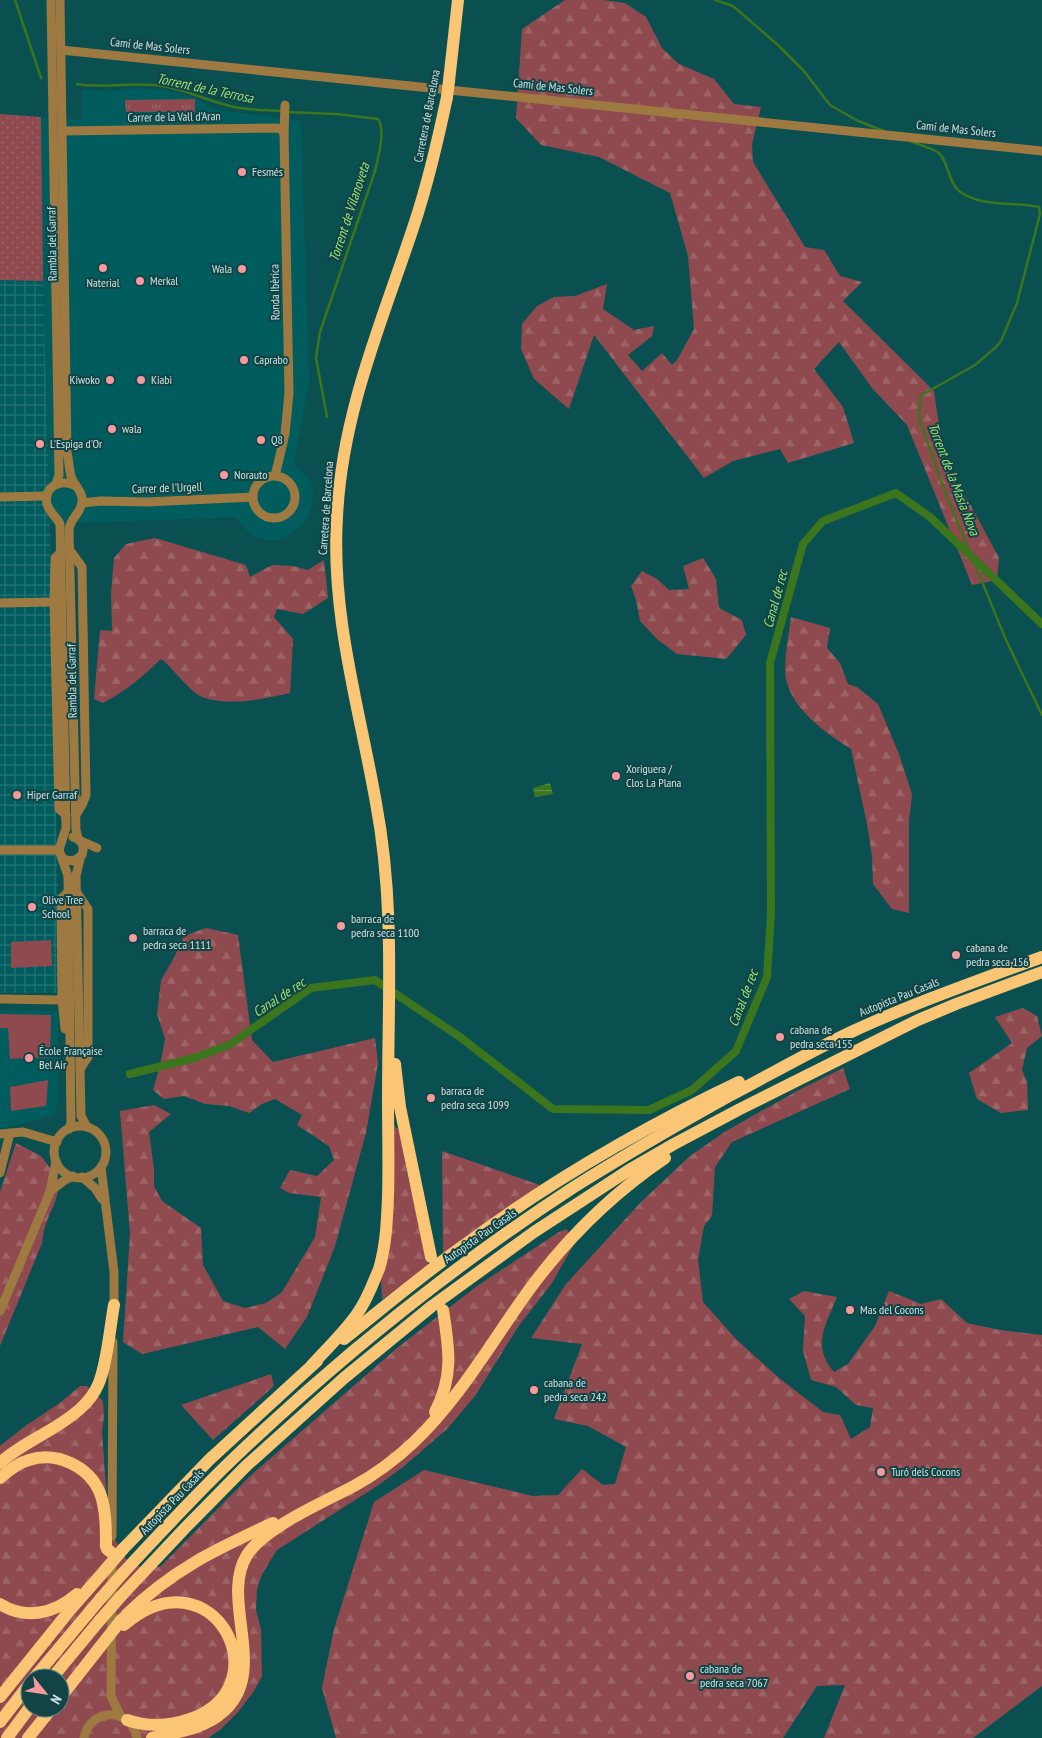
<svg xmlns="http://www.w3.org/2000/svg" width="1042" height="1738" viewBox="0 0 1042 1738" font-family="'PT Sans Narrow',sans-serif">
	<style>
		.built { fill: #005c5d }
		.industrial { fill: url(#industrial-grid) }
		.grass { fill: url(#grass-dots) }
		.forest { fill: url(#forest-firs); fill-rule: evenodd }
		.park { fill: url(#park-tufts) }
		.pitch { fill: #8f4a4f }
		.water { fill: url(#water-rules) }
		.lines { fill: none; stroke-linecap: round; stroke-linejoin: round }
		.stream { stroke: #3b751d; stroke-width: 2.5 }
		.canal { stroke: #3b751d; stroke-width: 8 }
		.minor { stroke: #9e7941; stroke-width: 9 }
		.highway { stroke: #fac574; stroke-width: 12 }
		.highway-bridge { stroke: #fac574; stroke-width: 12 }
		.poi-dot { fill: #f59b9f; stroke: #134344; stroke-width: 2 }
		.labels { text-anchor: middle; stroke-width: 4; stroke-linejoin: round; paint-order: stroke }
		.street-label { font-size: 12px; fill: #c7e5e5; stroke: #134344 }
		.poi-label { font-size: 12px; fill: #c7e5e5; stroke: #134344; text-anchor: start }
		.water-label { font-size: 14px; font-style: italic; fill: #99e678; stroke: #134344 }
	</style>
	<defs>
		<pattern id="industrial-grid" width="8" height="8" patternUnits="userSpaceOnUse" patternTransform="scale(1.25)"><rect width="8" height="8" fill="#005c5d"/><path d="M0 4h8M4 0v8" fill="none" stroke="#247374"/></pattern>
		<pattern id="grass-dots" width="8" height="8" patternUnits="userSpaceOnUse" patternTransform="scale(1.25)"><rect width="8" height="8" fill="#8f4a4f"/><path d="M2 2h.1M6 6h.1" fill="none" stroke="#9d6468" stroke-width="1.8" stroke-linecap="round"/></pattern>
		<pattern id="forest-firs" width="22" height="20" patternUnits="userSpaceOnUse" patternTransform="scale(1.25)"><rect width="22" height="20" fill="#8f4a4f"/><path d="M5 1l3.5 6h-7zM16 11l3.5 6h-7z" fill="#9d6468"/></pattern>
		<pattern id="park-tufts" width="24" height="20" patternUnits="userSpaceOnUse" patternTransform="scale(1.25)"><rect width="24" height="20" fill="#8f4a4f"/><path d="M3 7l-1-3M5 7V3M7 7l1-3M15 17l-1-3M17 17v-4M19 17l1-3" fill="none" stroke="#9d6468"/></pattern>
		<pattern id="water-rules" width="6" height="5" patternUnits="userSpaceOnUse" patternTransform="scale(1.25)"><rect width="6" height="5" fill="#3b751d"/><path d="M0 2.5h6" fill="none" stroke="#5f8f49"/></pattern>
	</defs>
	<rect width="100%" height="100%" fill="#0a5051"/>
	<g class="built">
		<polygon points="137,88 163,90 186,95 219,110 301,121 309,381 294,465 310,480 313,492 312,506 307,517 300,527 286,537 277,540 266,540 256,537 247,531 236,517 50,524 44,297 0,280 43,281 41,117 82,120 82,90 111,91"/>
		<polygon points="0,1010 58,1011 58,1104 54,1115 0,1129"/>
	</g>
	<polygon class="industrial" points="0,280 43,281 50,524 60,993 0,993"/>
	<polygon class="grass" points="0,114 41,117 43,281 0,280"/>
	<g class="forest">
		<polygon points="565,0 603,0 625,3 646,17 662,48 679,64 714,79 734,104 761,107 752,144 753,162 805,247 824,250 840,276 862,282 843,301 934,391 945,468 969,502 999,558 997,580 972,585 907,425 872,388 839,342 814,369 843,407 854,443 788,463 780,449 733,461 704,478 594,335 569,409 534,379 521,349 522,324 537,306 554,297 575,296 607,284 603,309 634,330 654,326 652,336 628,355 642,371 662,353 672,365 677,360 694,329 688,256 670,193 599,157 541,145 516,118 522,29"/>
		<path d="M 155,538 L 246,565 L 250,577 L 272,565 L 293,566 L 308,570 L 324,560 L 328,598 L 303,614 L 277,609 L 274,617 L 293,639 L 290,693 C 263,699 232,706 205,698 C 198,696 190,689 186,684 C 177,676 171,666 161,659 C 141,678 127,690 103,703 L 94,699 L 100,630 L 112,631 L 111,593 L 114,558 L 126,544 Z"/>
		<polygon points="703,558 716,579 719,608 742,620 746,635 726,659 677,654 657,639 640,621 636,600 631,586 642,571 657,579 669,590 689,589 683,566"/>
		<path d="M 791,617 L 830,628 L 827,648 L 840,663 L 848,684 L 857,687 L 878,704 L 899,754 L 912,794 L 909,821 L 909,913 L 892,909 L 873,884 L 872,856 L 867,824 L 851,749 C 827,734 795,711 787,683 C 782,668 789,634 791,617 Z"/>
		<polygon points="206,928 238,935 252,1040 273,1062 375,1038 378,1063 366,1133 335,1246 307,1317 285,1349 258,1327 142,1354 123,1342 130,1234 120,1111 154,1105 171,1114 149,1132 154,1169 154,1186 162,1201 201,1228 203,1265 223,1301 245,1308 266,1303 282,1292 315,1237 321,1197 289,1193 280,1188 290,1170 317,1176 334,1160 329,1146 297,1125 302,1115 275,1099 262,1104 249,1113 229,1106 205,1104 184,1096 164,1099 153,1090 160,1065 165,1039 157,1014 161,980 175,956 184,936"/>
		<polygon points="1023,1008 1037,1016 1042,1036 1027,1048 1022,1070 1027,1082 1028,1110 1001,1113 977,1099 969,1073 1012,1043 995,1017"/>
		<path d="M 843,1068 L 850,1089 L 732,1142 L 715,1167 L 712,1216 L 704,1226 L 698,1260 L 703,1302 L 736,1339 L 779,1378 L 823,1412 L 840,1415 L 851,1439 L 870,1427 L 873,1408 L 856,1405 L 836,1387 L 811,1380 L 803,1351 L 805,1316 L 789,1299 L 804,1291 L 837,1297 C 826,1324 811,1346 834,1372 L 848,1364 L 875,1326 L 889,1291 L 921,1304 L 941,1299 L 967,1323 L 1000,1330 L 1042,1335 L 1042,1686 L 973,1738 L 824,1738 L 845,1685 L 817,1686 L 783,1738 L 336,1738 L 322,1688 L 334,1629 L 374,1502 L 424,1470 L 533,1496 L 558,1495 L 582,1469 L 603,1485 L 615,1484 L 626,1447 L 588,1426 L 554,1419 L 582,1344 L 531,1338 L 566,1284 L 641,1202 L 690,1156 L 726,1131 L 797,1091 Z"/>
		<polygon points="394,1126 400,1130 407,1172 428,1265 382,1300 381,1276"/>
		<path d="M 16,1143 L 41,1156 L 59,1180 C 59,1200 50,1210 45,1227 C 43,1232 43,1237 42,1243 L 0,1346 L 0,1192 Z"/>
		<polygon points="442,1151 540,1185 443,1253"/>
		<path d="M 566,1229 L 575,1239 L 573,1246 L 552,1283 L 518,1327 L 475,1396 L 447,1429 L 403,1467 L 377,1486 L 277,1550 L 262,1574 L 257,1589 L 256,1610 L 261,1630 L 262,1676 L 254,1691 L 238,1712 L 220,1730 L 208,1738 L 0,1738 L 0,1446 L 24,1427 L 61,1402 L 80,1386 L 87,1386 L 103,1401 L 104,1416 L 102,1432 L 109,1529 L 126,1559 L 140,1567 L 160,1567 L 250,1476 L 397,1348 L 477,1286 L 559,1232 ZM 30,1678 L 60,1678 L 60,1708 L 30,1708 Z"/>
		<polygon points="271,1374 274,1386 213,1440 181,1405"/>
	</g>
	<polygon class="park" points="195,99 195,112 126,112 125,100"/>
	<g class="pitch">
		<polygon points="51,940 52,966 11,968 11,942"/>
		<polygon points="0,1014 51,1015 50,1057 10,1059 8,1028 0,1028"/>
		<polygon points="48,1080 46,1106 11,1111 10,1087"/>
	</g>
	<polygon class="water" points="550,783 553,794 535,797 533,788"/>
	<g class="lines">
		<g class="stream">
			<polyline points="15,0 41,78"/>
			<polyline points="715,0 733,6 778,45 803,70 830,105 858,121 884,131"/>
			<path d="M 77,84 C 105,89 133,81 162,86 C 189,90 213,104 240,108 C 253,110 268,110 282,111"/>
			<path d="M 287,112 L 336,114 L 378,119 C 386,130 378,158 375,171 L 320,332 L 316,358 L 327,417"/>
			<path d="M 910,141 C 917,144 934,149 939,153 C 949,163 948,182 959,191 C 981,208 1014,201 1039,207 L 1040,214 L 1017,303 L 1001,341 L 996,347 L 975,365 L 920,396 L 919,418 L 944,489 L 1006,640 L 1042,715"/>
		</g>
		<polyline class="canal" points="130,1074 194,1058 229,1045 311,988 375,980 460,1037 553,1109 649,1110 692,1090 736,1051 767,977 771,914 770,663 803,544 823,521 896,493 930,517 1042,624"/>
		<g class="minor">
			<polyline points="51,0 59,475 56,484"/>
			<path d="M 60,0 L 67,453 C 69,460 69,469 71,476 C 74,486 83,491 82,501 C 82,513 70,517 69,530 L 76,830 L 78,838"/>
			<polyline points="61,50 1042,151"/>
			<polyline points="62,131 276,128 281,129 284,133"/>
			<polyline points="275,476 285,434 289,393 284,133 285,105"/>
			<circle cx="274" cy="497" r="21"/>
			<polyline points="0,497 47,496"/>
			<polyline points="82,503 101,501 147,502 253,497"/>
			<polyline points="69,549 82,567 86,795 82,805 76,815"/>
			<polyline points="60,553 55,558 54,602 59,809 66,815"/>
			<polyline points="0,603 54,602"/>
			<polyline points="81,841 97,848"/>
			<polyline points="0,850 59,850"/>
			<path d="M 63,858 L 66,860 L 74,861 L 82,855 C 85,846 82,840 73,837"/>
			<polyline points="80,859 76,876 81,1116 87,1127"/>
			<polyline points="77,893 88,909 88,1057 80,1069"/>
			<polyline points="0,999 62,1000"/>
			<polyline points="65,1029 62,1000 61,899 67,893"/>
			<circle cx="80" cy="1152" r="26"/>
			<path d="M 69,1129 L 71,1122 L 68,876 L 59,850 L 66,828 L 60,524 C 56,516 49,512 47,504 C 43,486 62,478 76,486"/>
			<polyline points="0,1134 23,1132 57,1142"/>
			<polyline points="101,1167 114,1272 114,1311"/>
			<polyline points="0,1173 10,1133"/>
			<polyline points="82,1177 95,1188 102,1199"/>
			<polyline points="50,1191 65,1180 73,1176"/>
			<polyline points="0,1311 50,1192 56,1161"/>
			<polyline points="112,1536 113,1342"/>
			<polyline points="112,1562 111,1696 121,1717"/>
			<path d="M 84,1738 C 90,1707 131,1707 137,1738"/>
		</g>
		<g class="highway">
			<polyline points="449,81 458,0"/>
			<polyline points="395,1064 400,1107 431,1257"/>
			<path d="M 344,1339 C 383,1308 422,1275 463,1246 C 549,1182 642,1128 739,1082"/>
			<path d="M 312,1365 C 328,1347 346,1331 359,1311 C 368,1298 373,1283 379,1269 C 386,1246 387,1221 388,1197 C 389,1164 388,1131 388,1098 C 388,997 395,904 376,803 C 359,706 331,616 337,517 C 342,412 382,322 414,225 C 428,183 438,140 447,97"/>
			<path d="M 435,1412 C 454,1376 449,1348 443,1310"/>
			<path d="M 0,1463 C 16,1448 36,1439 55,1427 C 71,1417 90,1404 98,1385 C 107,1365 110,1327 114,1305"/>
			<path d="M 0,1478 C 9,1470 18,1463 29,1460 C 56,1451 89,1466 100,1493 C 106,1509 106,1529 106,1546 L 107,1549 L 112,1553"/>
			<polyline points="123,1549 209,1460 317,1361"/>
			<path d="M 123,1573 C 160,1533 197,1493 236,1456 C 340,1357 453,1266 574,1187 C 625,1155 677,1125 729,1096 C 769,1075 808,1053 849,1033 C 911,1004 977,981 1042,957"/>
			<polyline points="122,1595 187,1526 246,1466 344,1378 432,1306 534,1232 629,1170 674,1144 740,1109 918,1020 956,1004 1042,972"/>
			<path d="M 0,1604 C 26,1620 54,1614 77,1594"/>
			<path d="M 126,1615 C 173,1569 215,1550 273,1523"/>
			<path d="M 124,1625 C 213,1549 284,1686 190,1719 C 170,1726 147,1727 127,1720"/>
			<polyline points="34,1678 101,1598"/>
			<polyline points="52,1678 100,1620"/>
			<polyline points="0,1697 70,1610 106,1569"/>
			<polyline points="60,1698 100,1647"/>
			<polyline points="0,1722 30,1683"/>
			<polyline points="7,1738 30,1707"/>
			<polyline points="28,1738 52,1708"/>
			<path d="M 152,1738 C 170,1732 186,1733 204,1724 C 282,1687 216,1605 247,1555 C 265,1527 324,1502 354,1486 C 376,1474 396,1459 414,1442 C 460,1398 492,1341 529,1290 C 567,1238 612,1194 665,1158"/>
		</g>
		<g class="highway-bridge">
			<polyline points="447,97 449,81"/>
			<polyline points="106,1569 123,1549"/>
			<polyline points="101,1598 123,1573"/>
			<polyline points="100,1620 122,1595"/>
			<polyline points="100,1647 122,1619"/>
		</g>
	</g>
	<g class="poi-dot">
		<circle cx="242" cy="172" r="5"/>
		<circle cx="103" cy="268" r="5"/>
		<circle cx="242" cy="269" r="5"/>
		<circle cx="140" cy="281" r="5"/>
		<circle cx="244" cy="360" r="5"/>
		<circle cx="110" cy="380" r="5"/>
		<circle cx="141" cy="380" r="5"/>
		<circle cx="112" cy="429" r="5"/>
		<circle cx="261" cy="440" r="5"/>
		<circle cx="40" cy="444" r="5"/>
		<circle cx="224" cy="475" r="5"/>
		<circle cx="616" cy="776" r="5"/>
		<circle cx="17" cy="795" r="5"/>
		<circle cx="32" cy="907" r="5"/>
		<circle cx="341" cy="926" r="5"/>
		<circle cx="133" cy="938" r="5"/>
		<circle cx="956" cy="955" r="5"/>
		<circle cx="780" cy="1037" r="5"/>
		<circle cx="29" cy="1058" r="5"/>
		<circle cx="431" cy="1098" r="5"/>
		<circle cx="850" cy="1310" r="5"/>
		<circle cx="534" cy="1390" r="5"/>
		<circle cx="881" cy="1472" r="5"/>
		<circle cx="690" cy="1676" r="5"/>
	</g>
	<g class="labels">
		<g class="street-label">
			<text transform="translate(150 46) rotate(6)" y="4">Camí de Mas Solers</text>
			<text transform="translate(553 87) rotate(6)" y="4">Camí de Mas Solers</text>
			<text transform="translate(427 116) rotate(-79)" y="4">Carretera de Barcelona</text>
			<text transform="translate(174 117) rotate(-1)" y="4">Carrer de la Vall d'Aran</text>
			<text transform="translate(956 129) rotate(6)" y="4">Camí de Mas Solers</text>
			<text transform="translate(52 244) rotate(-91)" y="4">Rambla del Garraf</text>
			<text transform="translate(275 292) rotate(-91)" y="4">Ronda Ibèrica</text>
			<text transform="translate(167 488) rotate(-2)" y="4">Carrer de l'Urgell</text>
			<text transform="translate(326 508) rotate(-86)" y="4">Carretera de Barcelona</text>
			<text transform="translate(72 681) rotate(-91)" y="4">Rambla del Garraf</text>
			<text transform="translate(899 997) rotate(-22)" y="4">Autopista Pau Casals</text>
			<text transform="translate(480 1236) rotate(-35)" y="4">Autopista Pau Casals</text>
			<text transform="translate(172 1502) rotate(-46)" y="4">Autopista Pau Casals</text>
		</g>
		<g class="poi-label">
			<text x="252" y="176">Fesmés</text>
			<text x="232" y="273" text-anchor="end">Wala</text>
			<text x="150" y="285">Merkal</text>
			<text x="103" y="287" text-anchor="middle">Naterial</text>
			<text x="254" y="364">Caprabo</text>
			<text x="100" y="384" text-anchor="end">Kiwoko</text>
			<text x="151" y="384">Kiabi</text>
			<text x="122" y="433">wala</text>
			<text x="271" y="444">Q8</text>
			<text x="50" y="448">L'Espiga d'Or</text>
			<text x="234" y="479">Norauto</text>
			<text x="626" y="773">Xoriguera /<tspan x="626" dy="14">Clos La Plana</tspan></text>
			<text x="27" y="799">Hiper Garraf</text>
			<text x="42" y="904">Olive Tree<tspan x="42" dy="14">School</tspan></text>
			<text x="351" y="923">barraca de<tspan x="351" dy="14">pedra seca 1100</tspan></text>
			<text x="143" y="935">barraca de<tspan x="143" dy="14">pedra seca 1111</tspan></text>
			<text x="966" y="952">cabana de<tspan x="966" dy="14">pedra seca 156</tspan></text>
			<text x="790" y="1034">cabana de<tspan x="790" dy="14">pedra seca 155</tspan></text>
			<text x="39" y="1055">École Française<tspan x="39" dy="14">Bel Air</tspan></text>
			<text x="441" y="1095">barraca de<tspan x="441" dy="14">pedra seca 1099</tspan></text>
			<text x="860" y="1314">Mas del Cocons</text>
			<text x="544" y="1387">cabana de<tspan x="544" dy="14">pedra seca 242</tspan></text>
			<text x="891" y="1476">Turó dels Cocons</text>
			<text x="700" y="1673">cabana de<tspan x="700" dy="14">pedra seca 7067</tspan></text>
		</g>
		<g class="water-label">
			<text transform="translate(205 88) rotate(12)" y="5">Torrent de la Terrosa</text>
			<text transform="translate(349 212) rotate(-72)" y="5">Torrent de Vilanoveta</text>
			<text transform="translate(954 479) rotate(69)" y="5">Torrent de la Masia Nova</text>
			<text transform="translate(775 599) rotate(-75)" y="5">Canal de rec</text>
			<text transform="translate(279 997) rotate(-33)" y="5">Canal de rec</text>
			<text transform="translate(743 998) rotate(-69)" y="5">Canal de rec</text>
		</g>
	</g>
	<g transform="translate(45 1693) rotate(120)"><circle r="24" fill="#134344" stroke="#5b8484"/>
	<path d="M0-4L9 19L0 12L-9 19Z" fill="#f59b9f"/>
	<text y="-8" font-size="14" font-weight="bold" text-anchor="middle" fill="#c7e5e5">N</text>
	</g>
</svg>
